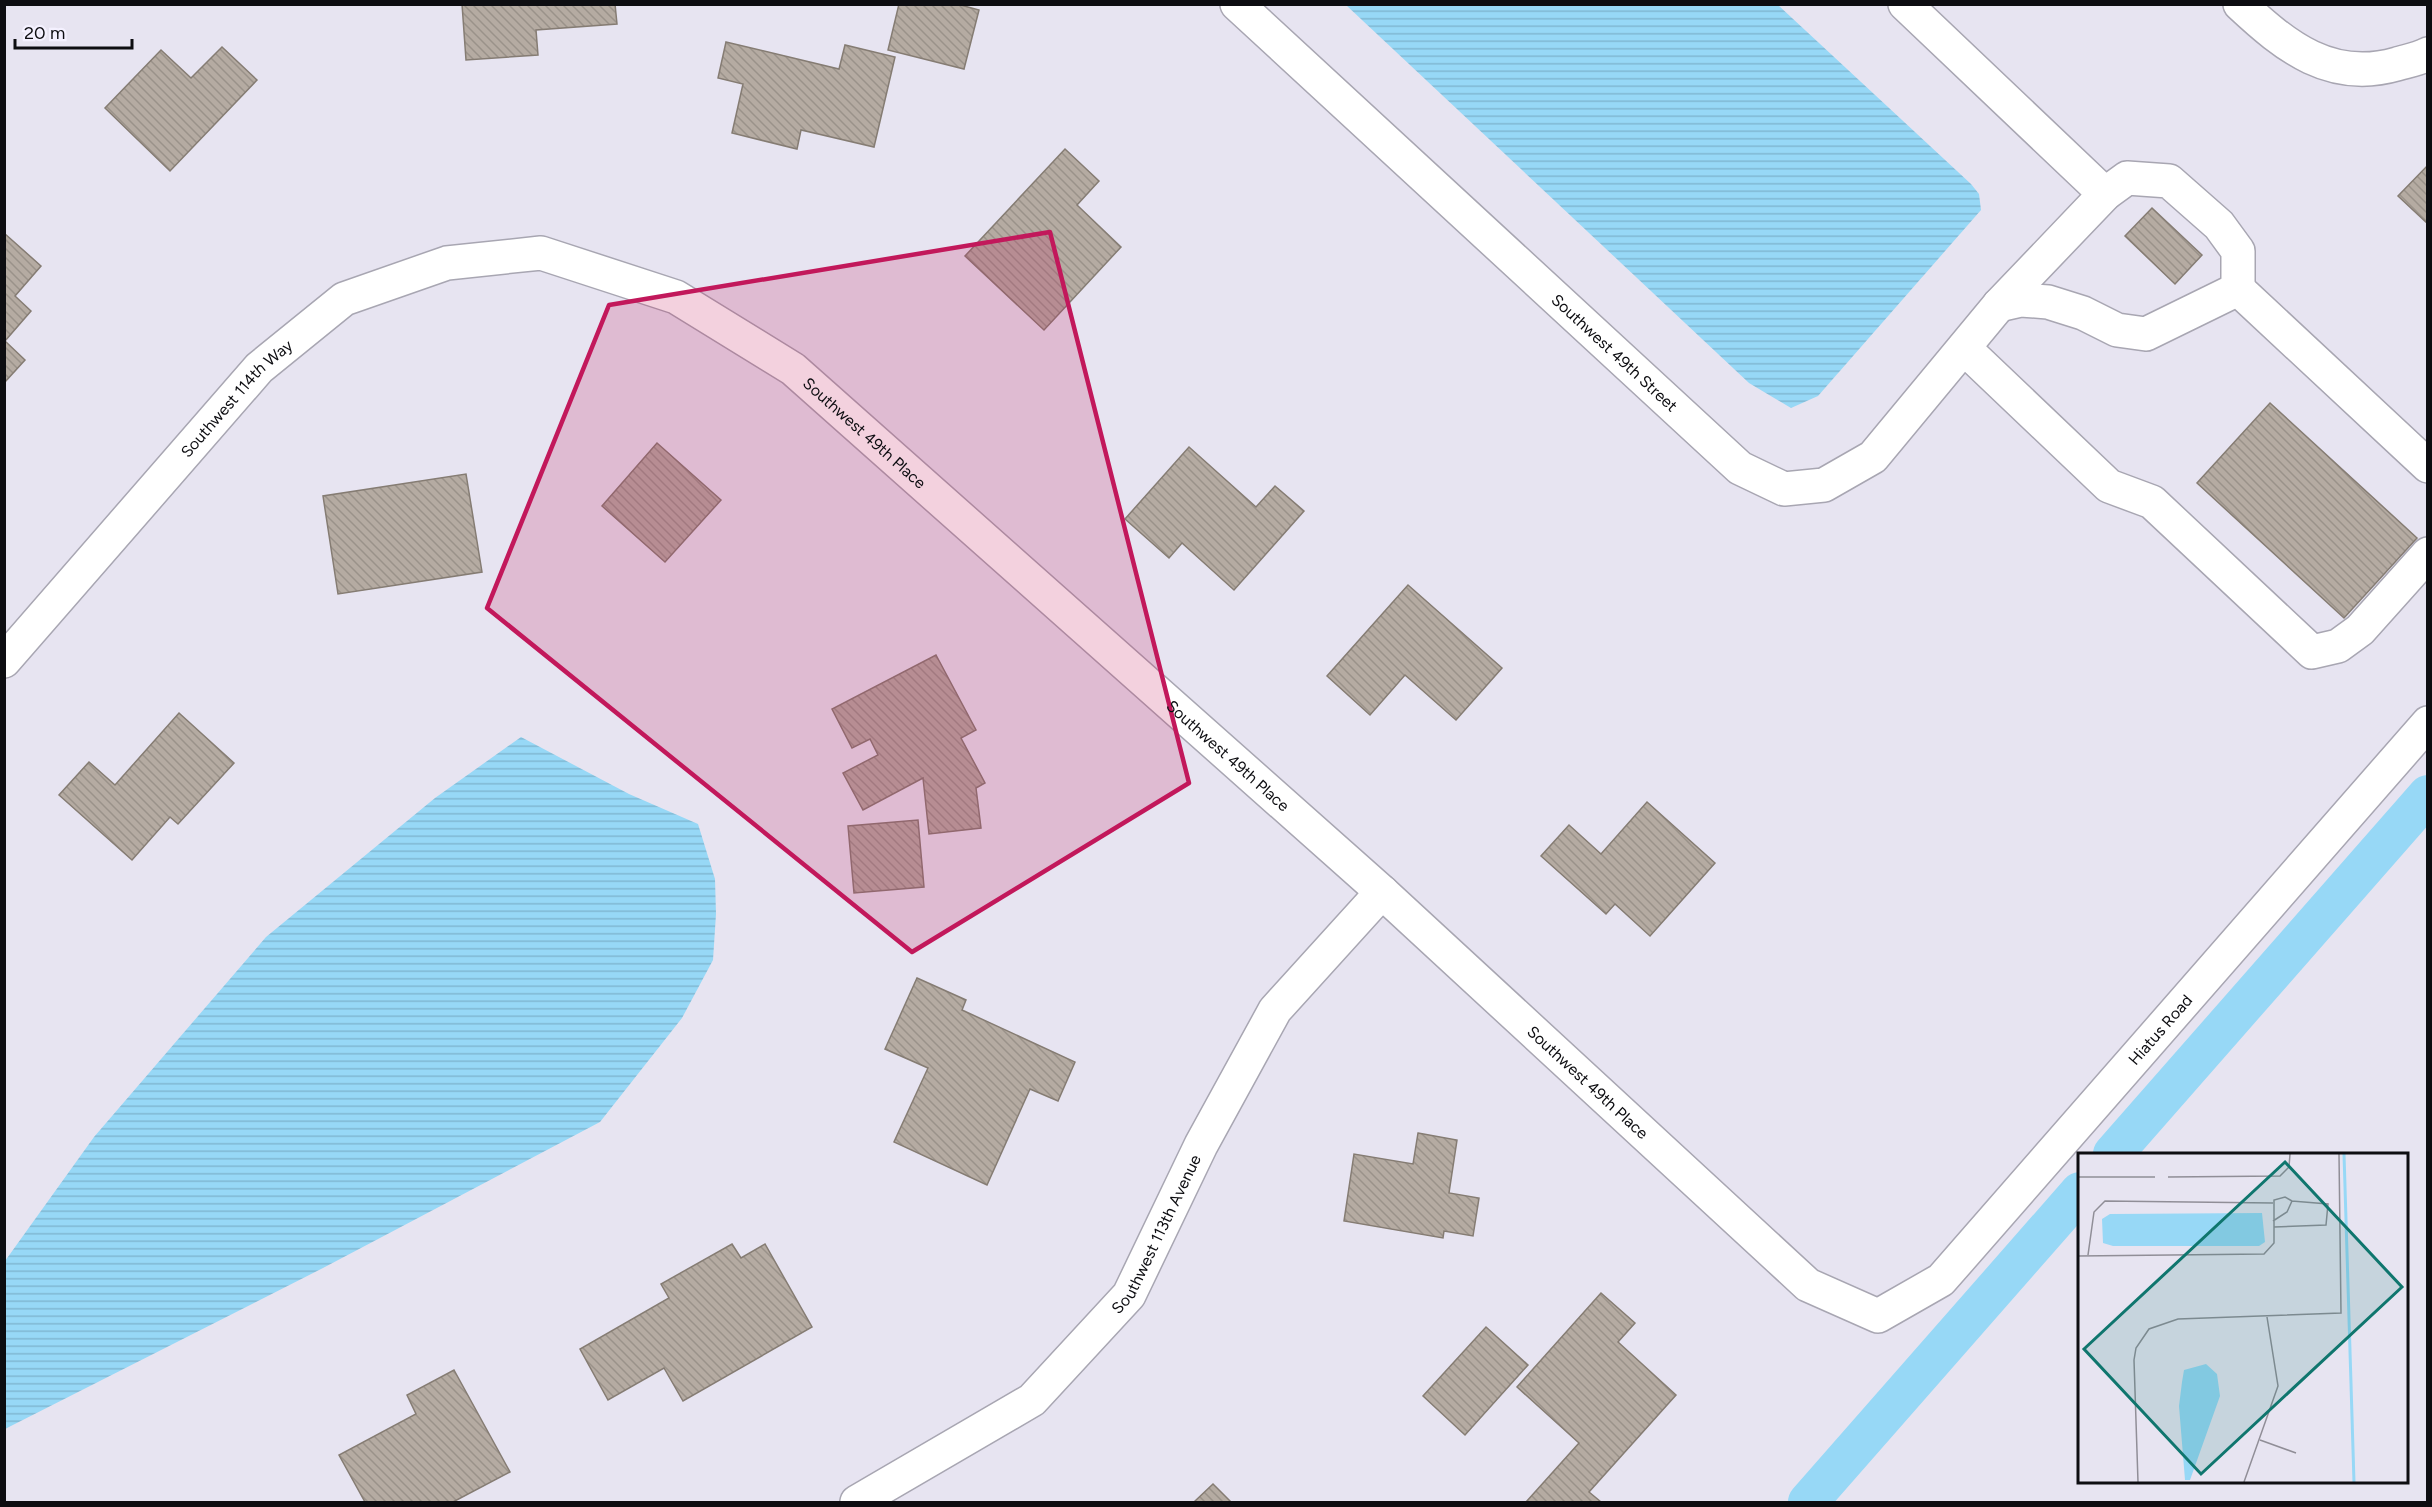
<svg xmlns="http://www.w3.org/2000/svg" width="2432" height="1507" viewBox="0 0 2432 1507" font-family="Figtree,sans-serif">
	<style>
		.water { fill: url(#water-rules) }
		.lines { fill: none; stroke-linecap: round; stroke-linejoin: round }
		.canal { stroke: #97d8f6; stroke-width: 40 }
		.building { fill: url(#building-back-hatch); stroke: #857c73; stroke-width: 1.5 }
		.minor-casing { stroke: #a8a6b2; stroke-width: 36 }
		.minor { stroke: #fff; stroke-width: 33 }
		.marked { fill: #c2185b; fill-opacity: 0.2; stroke: #c2185b; stroke-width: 4.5; stroke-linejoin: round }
		.labels { text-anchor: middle; stroke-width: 4.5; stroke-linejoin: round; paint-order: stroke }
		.street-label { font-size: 16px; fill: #0d0d11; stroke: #f4f1ff }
		.inset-river { fill: none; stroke: #97d8f6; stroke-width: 3 }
		.inset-road { fill: none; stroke: #908e97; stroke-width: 1.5 }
		.view { fill: #0f766e; fill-opacity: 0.15; stroke: #0f766e; stroke-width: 3 }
		.inset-edge { fill: none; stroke: #0d0d11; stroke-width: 3 }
	</style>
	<defs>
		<pattern id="water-rules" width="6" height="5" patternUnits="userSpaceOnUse" patternTransform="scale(1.5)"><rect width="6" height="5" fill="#97d8f6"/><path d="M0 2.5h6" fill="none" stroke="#81b8d2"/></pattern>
		<pattern id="building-back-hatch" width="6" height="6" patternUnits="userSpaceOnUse" patternTransform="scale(1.5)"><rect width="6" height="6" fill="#b5aba2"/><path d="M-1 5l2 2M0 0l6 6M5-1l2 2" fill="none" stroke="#9a928a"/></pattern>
	</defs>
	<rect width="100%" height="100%" fill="#e7e4f1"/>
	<g class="water">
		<polygon points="1346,5 1778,5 1971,184 1979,194 1981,210 1818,396 1791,408 1749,383"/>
		<polygon points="521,737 629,794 698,824 715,879 716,914 713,960 682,1018 600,1122 323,1268 5,1429 5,1261 94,1137 266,937 435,798"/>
	</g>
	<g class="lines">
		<g class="canal">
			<polyline points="2113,1154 2428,795"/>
			<polyline points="1808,1502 2080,1192"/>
		</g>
	</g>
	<g class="building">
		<polygon points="462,4 615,4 617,24 536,30 538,55 466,60"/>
		<polygon points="899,4 957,4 979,10 964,69 888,50"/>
		<polygon points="726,42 839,69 845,45 895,57 874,147 801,130 797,149 732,133 743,84 718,78"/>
		<polygon points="222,47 257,80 170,171 105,108 161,50 191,78"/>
		<polygon points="1065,149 1099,181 1077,205 1121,247 1044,330 965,256"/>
		<polygon points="2428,165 2428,224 2398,196"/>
		<polygon points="2152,208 2202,255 2175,284 2125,236"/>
		<polygon points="4,233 41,266 15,296 31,311 5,341 25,360 4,383"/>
		<polygon points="2270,403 2417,538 2344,618 2197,483"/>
		<polygon points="657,443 721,500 665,562 602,506"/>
		<polygon points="1189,447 1256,507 1275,486 1304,511 1234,590 1182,543 1169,558 1125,519"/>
		<polygon points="466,474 482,572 338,594 323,496"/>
		<polygon points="1408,585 1502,668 1456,720 1405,675 1370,715 1327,676"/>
		<polygon points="936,655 976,730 961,738 985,783 976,788 981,828 929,834 923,778 863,810 843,773 878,755 870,739 852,748 832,709"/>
		<polygon points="179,713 234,763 178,824 170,817 132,860 59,795 89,762 115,785"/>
		<polygon points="1647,802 1715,863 1650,936 1615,904 1606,914 1541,856 1569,825 1601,854"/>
		<polygon points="918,820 924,887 854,893 848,826"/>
		<polygon points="917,978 966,1000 962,1010 1075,1062 1058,1101 1030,1089 987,1185 894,1142 928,1068 885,1049"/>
		<polygon points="1418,1133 1457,1140 1449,1193 1479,1198 1473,1236 1444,1231 1443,1238 1344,1221 1354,1154 1413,1164"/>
		<polygon points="732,1244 741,1258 765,1244 812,1327 683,1401 664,1368 608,1400 580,1349 669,1298 661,1284"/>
		<polygon points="1601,1293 1635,1323 1618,1342 1676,1395 1589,1492 1601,1502 1526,1502 1579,1443 1517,1387"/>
		<polygon points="1486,1327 1528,1365 1465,1435 1423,1396"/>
		<polygon points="454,1370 510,1472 453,1502 365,1502 339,1455 416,1414 407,1395"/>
		<polygon points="1213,1484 1231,1502 1194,1502"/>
	</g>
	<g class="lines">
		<g class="minor-casing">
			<g id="minor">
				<path id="s1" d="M 1237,4 L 1740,468 L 1784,489 L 1824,485 L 1873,457 L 1999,305 L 2105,194 L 2127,178 L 2169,181 L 2219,225 L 2238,251 L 2238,289"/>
				<polyline points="1905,4 2105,194"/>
				<path d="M 2240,4 C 2286,47 2331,83 2397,64 C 2407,61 2419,59 2428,54"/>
				<polyline points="1999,305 2021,300 2048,302 2083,313 2117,330 2146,334 2238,289 2428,466"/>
				<polyline points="1964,348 2109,486 2152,502 2312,652 2338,646 2360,630 2428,554"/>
				<path id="s2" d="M 4,661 L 259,368 L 344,299 L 447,263 L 541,253 L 676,297 L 793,369 L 1382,892 L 1808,1285 L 1878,1316 L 1941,1280 L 2428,723"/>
				<path id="s3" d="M 857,1502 L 1032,1400 L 1129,1295 L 1201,1145 L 1275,1010 L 1382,892"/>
			</g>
		</g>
		<use href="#minor" class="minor"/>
	</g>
	<path class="marked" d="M 1050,232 L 1189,783 L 912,952 L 487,608 L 609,305 Z"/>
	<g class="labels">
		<g class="street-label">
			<text dy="6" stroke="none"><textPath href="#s1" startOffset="514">Southwest 49th Street</textPath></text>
			<text dy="6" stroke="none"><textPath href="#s2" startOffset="351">Southwest 114th Way</textPath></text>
			<text dy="6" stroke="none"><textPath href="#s2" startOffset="1077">Southwest 49th Place</textPath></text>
			<text dy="6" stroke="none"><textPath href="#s2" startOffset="1563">Southwest 49th Place</textPath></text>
			<text dy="6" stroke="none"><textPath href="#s2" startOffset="2830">Hiatus Road</textPath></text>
			<text dy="6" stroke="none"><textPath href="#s2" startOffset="2049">Southwest 49th Place</textPath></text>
			<text dy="6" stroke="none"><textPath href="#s3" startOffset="412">Southwest 113th Avenue</textPath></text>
		</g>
	</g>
	<g transform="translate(2078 1153)">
		<rect width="330" height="330" fill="#e7e4f1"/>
		<path d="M 184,60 L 187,89 L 181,93 L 35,93 L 25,90 L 24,66 L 32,61 ZM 128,211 L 139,221 L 142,243 L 112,327 L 107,327 L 101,253 L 104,229 L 106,217 Z" fill="#97d8f6"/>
		<path class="inset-river" d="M 266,1 L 276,329"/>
		<path class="inset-road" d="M 0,24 L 77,24M 90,24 L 202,23 L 211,14 L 212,1M 195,68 L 209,59 L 214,48 L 250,51 L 248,72 L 196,74M 10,102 L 16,59 L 27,48 L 195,50M 0,103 L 186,101 L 196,90 L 196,47 L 207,44 L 214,48M 0,147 L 0,177M 182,287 L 218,300M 60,329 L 56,207 L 58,195 L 71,176 L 100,166 L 263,160 L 261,1M 166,329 L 200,233 L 189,164"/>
		<path class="view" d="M 207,9 L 324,134 L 123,321 L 6,196 Z"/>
		<rect width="330" height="330" class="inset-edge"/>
	</g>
	<rect width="2432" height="1507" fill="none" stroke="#0d0d11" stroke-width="12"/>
	<path d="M15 39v9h117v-9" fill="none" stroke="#0d0d11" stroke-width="3"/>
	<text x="24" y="39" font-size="18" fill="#0d0d11" stroke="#f4f1ff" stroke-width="4.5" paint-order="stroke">20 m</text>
</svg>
